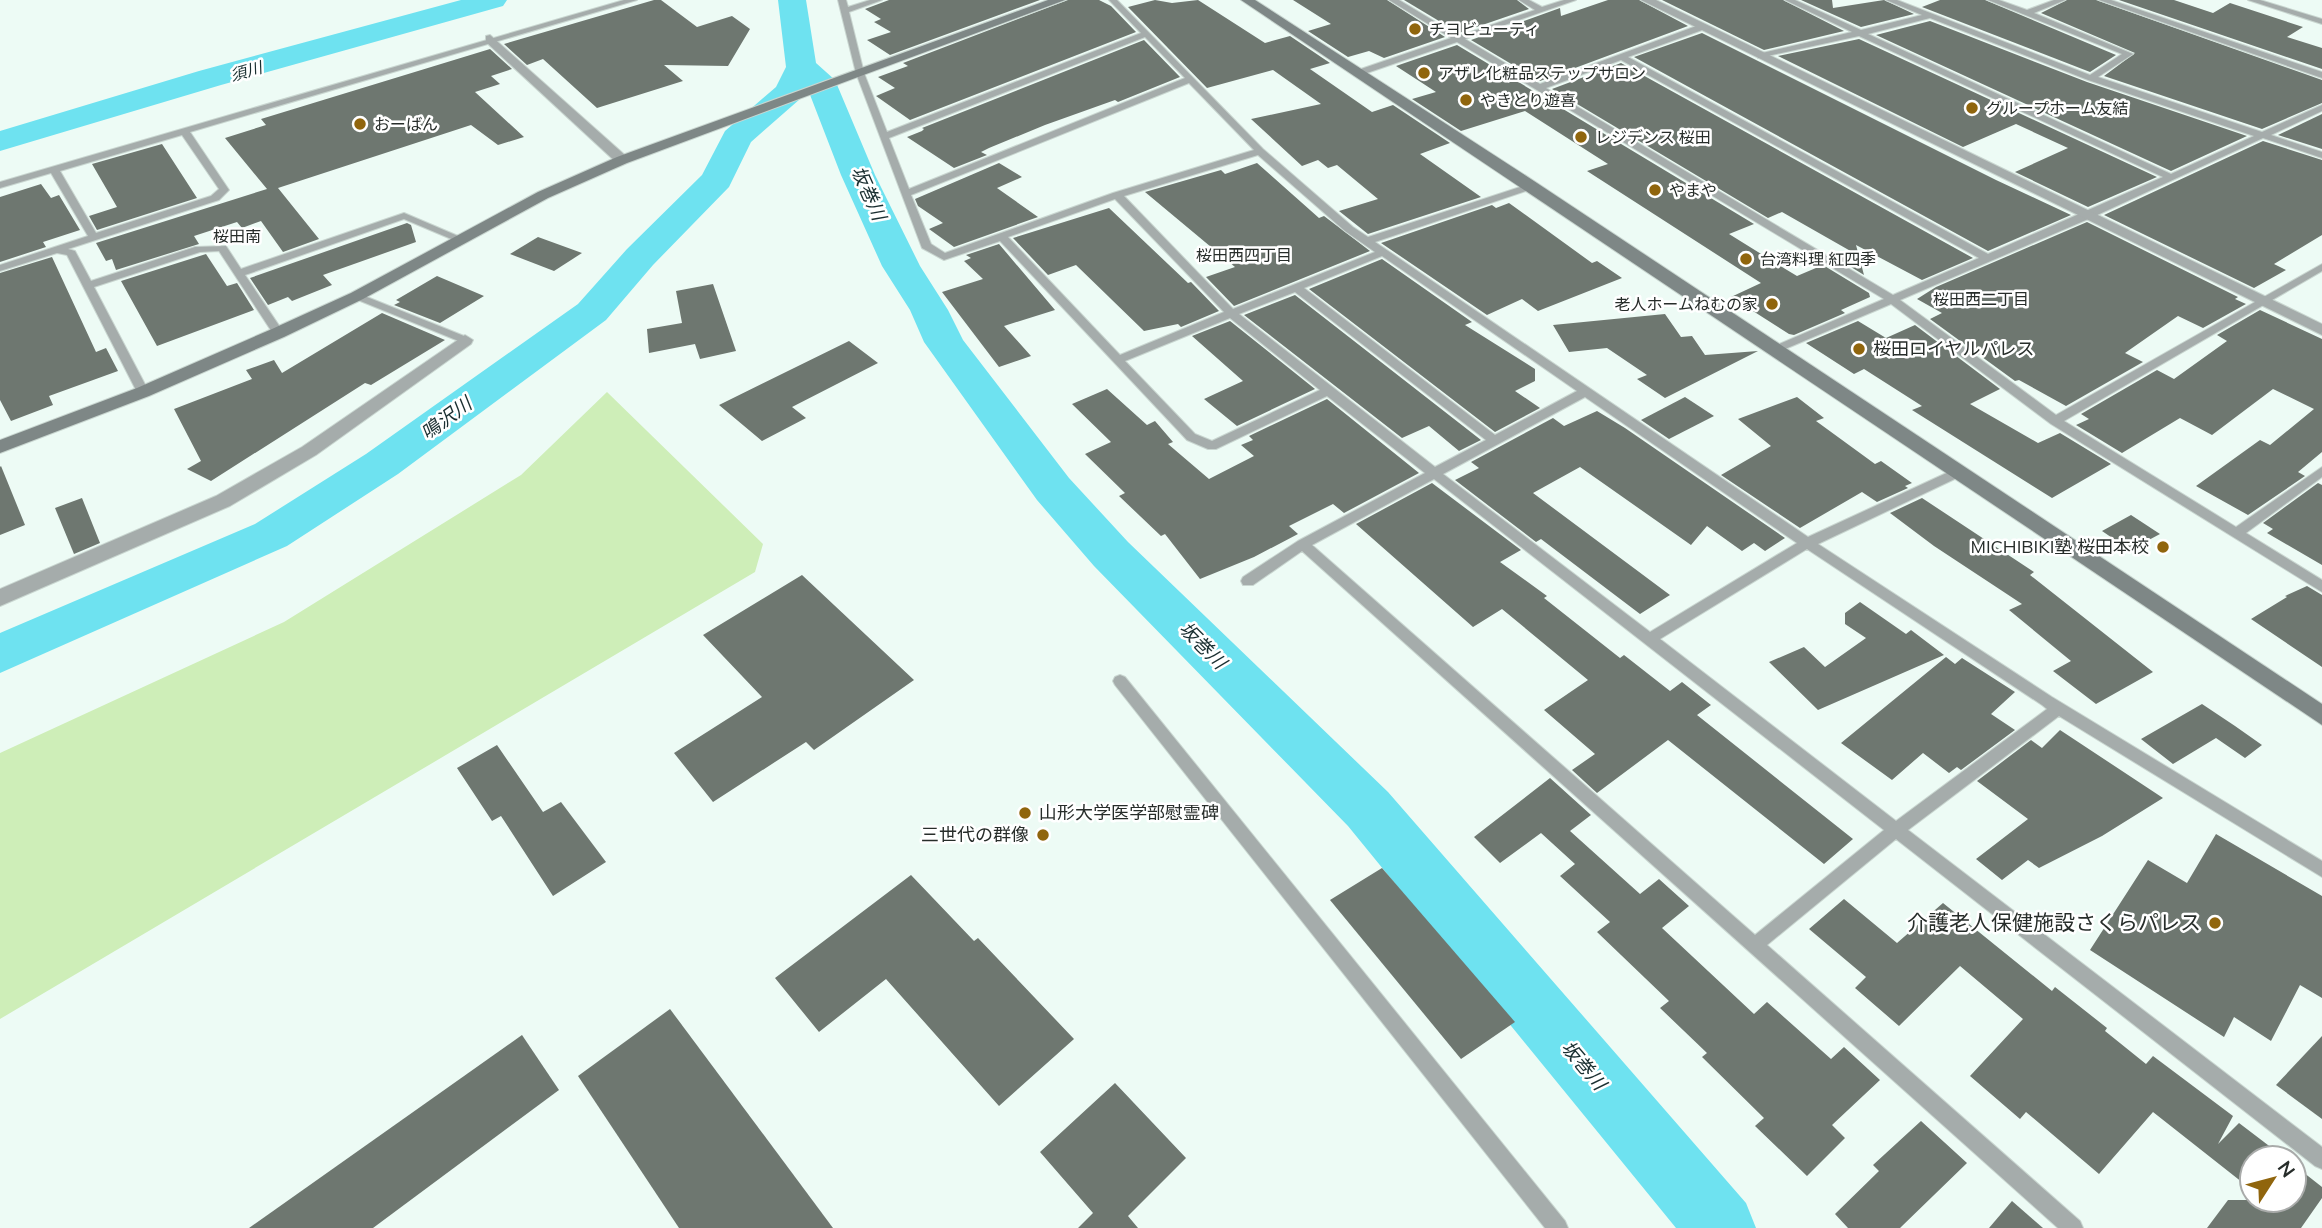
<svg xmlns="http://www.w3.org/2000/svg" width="2322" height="1228" viewBox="0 0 2322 1228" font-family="Mulish,'Noto Sans JP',sans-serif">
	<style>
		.green { fill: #ceeeb8 }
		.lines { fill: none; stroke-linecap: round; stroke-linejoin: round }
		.river { fill: #6ee2f0; fill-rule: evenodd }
		.building { fill: #6e7770 }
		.lane-casing { stroke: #c9d6d0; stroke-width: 2 }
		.street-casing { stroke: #c9d6d0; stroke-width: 2 }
		.secondary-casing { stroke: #c9d6d0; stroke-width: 2 }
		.lane { fill: #a5acab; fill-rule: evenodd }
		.street { fill: #a5acab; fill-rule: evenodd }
		.secondary { fill: #7e8786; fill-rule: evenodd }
		.poi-dot { fill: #90650d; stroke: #fff; stroke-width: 2.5 }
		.labels { text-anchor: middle; stroke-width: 5; stroke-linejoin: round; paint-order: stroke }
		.far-poi-label { font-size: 16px; fill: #272d2a; stroke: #fff; text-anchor: start }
		.far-water-label { font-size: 16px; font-style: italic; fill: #192e30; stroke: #fff }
		.far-neighbourhood-label { font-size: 16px; fill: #272d2a; stroke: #fff }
		.poi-label { font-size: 18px; fill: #272d2a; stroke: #fff; text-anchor: start }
		.water-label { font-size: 19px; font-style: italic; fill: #192e30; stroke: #fff }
		.near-poi-label { font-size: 21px; fill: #272d2a; stroke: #fff; text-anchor: end }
	</style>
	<rect width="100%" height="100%" fill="#edfbf5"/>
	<polygon class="green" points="607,392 763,544 755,572 0,1019 0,753 284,622 521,475"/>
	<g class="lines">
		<g class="river">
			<polygon points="461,0 507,0 503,6 221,85 0,151 0,131 199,71"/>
			<polygon points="778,0 806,0 816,63 835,80 875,175 920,266 948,310 963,340 1069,478 1128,542 1388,792 1746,1203 1756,1228 1676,1228 1348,826 1094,566 1037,500 924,342 910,310 882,266 841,175 807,87 800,99 751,142 729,187 653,265 606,320 398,474 287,546 0,673 0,633 255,524 366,454 578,304 627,249 702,175 725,131 776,87 786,67"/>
		</g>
	</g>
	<g class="building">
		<polygon points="654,0 661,0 697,27 732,16 750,29 728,66 664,65 683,81 597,108 543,59 527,65 504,44"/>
		<polygon points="889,0 1040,0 890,55 867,40 891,32 874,22 881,19 865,9"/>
		<polygon points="1068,0 1099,0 1111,6 1136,32 910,120 876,96 895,88 878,77 908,66 903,63"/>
		<polygon points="1155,0 1172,3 1198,0 1265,43 1290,36 1330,63 1310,69 1372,112 1393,105 1450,143 1420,154 1481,197 1368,234 1339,211 1378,199 1337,165 1328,168 1318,160 1302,166 1251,119 1321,104 1273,70 1207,88 1128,7"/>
		<polygon points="1293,0 1387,0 1445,37 1384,58 1369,51 1348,57 1308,31 1331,24"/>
		<polygon points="1404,0 1517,0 1529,9 1459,33"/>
		<polygon points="1608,0 1639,0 1688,26 1540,81 1471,40 1560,8 1561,16"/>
		<polygon points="1662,0 1783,0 1844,31 1764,50"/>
		<polygon points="1801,0 1832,0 1833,8 1884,0 1914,14 1861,27"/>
		<polygon points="1940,0 1985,0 2116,55 2090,72 1922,7"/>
		<polygon points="2067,0 2096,0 2322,80 2322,103 2262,129 2104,76 2135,53 2041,13"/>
		<polygon points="2119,0 2174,0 2213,13 2230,3 2303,27 2287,37 2322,48 2322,69"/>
		<polygon points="1930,21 2087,82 2247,136 2171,171 1876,35"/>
		<polygon points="1702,33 1996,180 2071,215 1988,251 1634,57"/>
		<polygon points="1859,39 2157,177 2088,207 2015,172 2068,148 2016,124 1963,147 1778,56"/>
		<polygon points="1144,40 1180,77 1118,102 1115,100 1045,125 989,148 981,152 987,155 954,168 907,137 922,131 924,129 922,128"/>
		<polygon points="1457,45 1754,224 1729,234 1787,270 1797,276 1823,265 1869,293 1870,297 1841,310 1845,313 1794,335 1789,334 1731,297 1761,283 1587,171 1608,164 1525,111 1461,131 1412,99 1436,92 1396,66"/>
		<polygon points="490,49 512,69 491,76 500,84 475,92 524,137 498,145 471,125 278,188 319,239 283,252 261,221 242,228 237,222 194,236 199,244 116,270 112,259 106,261 96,243 267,189 225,138 266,125 261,119"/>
		<polygon points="1621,63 1973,258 1922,280 1856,245 1864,275 1838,259 1854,253 1782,212 1768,218 1552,89"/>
		<polygon points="2322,114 2322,149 2278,135"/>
		<polygon points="2263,141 2322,160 2322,235 2274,264 2286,270 2254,288 2104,215"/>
		<polygon points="162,144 197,198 97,230 89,216 117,207 92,164"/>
		<polygon points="999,163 1022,177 997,188 1038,217 954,247 929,229 943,223 918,206 915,199"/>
		<polygon points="1257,163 1319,218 1324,216 1370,251 1234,306 1206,277 1235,267 1145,192 1221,170 1225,174"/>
		<polygon points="41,184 51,198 59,195 80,230 43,242 46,247 0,262 0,197"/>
		<polygon points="1509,203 1592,263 1597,261 1622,278 1538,311 1522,299 1487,315 1381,243 1492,205 1496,208"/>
		<polygon points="1109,208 1188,283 1191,282 1219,311 1181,327 1178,324 1144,331 1076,265 1048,275 1013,238"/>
		<polygon points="2087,222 2238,297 2235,299 2246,304 2203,328 2178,316 2125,353 2143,362 2066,406 2019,380 2015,381 1930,319 1942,313 1917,299 1936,287"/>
		<polygon points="407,223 411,225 416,242 323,275 332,285 292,301 288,297 268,305 250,278"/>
		<polygon points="538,237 582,253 554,271 510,254"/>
		<polygon points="999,244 1055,310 1004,326 1031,356 999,367 942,292 983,279 964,261 971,258 966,255"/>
		<polygon points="206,254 227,286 237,283 254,310 157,346 121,281"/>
		<polygon points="52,257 96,352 106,348 118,371 49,396 53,405 11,421 0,400 0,273"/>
		<polygon points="1382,259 1472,322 1465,325 1535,369 1535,381 1515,391 1540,408 1495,432 1309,289"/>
		<polygon points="437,276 484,296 440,323 394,305 400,302 396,300"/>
		<polygon points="713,284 736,351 700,359 695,344 649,353 647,329 682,323 676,291"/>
		<polygon points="1295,295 1481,440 1459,451 1429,426 1402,438 1244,315"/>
		<polygon points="2260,310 2322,339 2322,452 2298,472 2305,476 2248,515 2196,486 2260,440 2270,445 2314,409 2273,389 2212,435 2180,418 2122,453 2076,425 2089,419 2081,414 2157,370 2174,379 2227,341 2217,335"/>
		<polygon points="382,313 445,340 371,385 365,383 211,481 187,469 201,461 174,409 252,379 246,370 274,360 282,373"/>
		<polygon points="1665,314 1681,337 1692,336 1705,355 1758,351 1665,398 1637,379 1647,375 1607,348 1569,352 1553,325"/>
		<polygon points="1230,321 1315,389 1237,426 1204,399 1243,381 1192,336"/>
		<polygon points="1858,321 1886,338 1915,325 2000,389 1970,404 2038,443 2060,433 2111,464 2052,498 1912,410 1922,406 1864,369 1854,374 1806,343"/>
		<polygon points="849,341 878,363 792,407 806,418 762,441 719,405"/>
		<polygon points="1107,389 1147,425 1155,421 1173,442 1168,444 1209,479 1254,456 1241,445 1253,440 1249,436 1327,399 1419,473 1344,513 1333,504 1289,526 1298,534 1254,557 1200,579 1165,534 1161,536 1119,496 1125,493 1085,454 1111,442 1072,404"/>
		<polygon points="1685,397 1714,416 1669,439 1641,420"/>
		<polygon points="1797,397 1824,418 1816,421 1875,464 1881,461 1912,483 1905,486 1908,488 1877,502 1862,492 1800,528 1721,475 1771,446 1738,419"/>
		<polygon points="1597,411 1625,428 1785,538 1765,551 1754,543 1742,551 1707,526 1691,545 1580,467 1533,493 1670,595 1640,614 1541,539 1536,542 1455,480 1479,468 1471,462 1553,418 1564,426"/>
		<polygon points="1,466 25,525 0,535 0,467"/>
		<polygon points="1432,483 1521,550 1500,562 1547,596 1544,598 1620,658 1624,655 1670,691 1682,682 1711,705 1697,715 1853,839 1824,864 1668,740 1597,793 1572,770 1595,754 1544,710 1588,680 1502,609 1473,627 1356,524"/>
		<polygon points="2318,483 2322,485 2322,565 2267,533 2273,529 2263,523"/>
		<polygon points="82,498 100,543 74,554 55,508"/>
		<polygon points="1922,498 2034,572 2030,575 2153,672 2096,704 2053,671 2071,661 2009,610 2022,604 1934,546 1890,513"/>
		<polygon points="2131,515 2160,534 2130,550 2102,531"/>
		<polygon points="802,575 914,680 814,750 806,742 713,802 674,753 762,697 703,635"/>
		<polygon points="2307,586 2322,595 2322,667 2251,619 2287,597 2285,596"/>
		<polygon points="1860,602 1906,634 1911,630 1944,655 1818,710 1769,662 1804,647 1825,667 1866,638 1845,624 1845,613"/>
		<polygon points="1946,657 1955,664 1962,658 2015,692 1991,714 2015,730 1961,770 1957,767 1949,773 1923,753 1892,780 1841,743"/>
		<polygon points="2202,704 2235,726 2262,745 2245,758 2216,738 2173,764 2141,739"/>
		<polygon points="2060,730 2163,798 2102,836 2039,868 2028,860 2002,880 1976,859 2028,819 1977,781 2031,740 2042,748"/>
		<polygon points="497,745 543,812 561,802 606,862 553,896 501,816 492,821 457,768"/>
		<polygon points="1550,778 1591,815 1570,831 1640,894 1659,879 1689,906 1662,928 1754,1014 1767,1002 1831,1059 1844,1047 1880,1080 1832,1125 1845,1138 1807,1176 1755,1126 1764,1118 1702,1057 1707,1053 1660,1008 1669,1001 1597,932 1610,922 1560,876 1575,864 1541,833 1500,863 1474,837"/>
		<polygon points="2216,834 2322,896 2322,998 2300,985 2271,1041 2234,1017 2224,1037 2090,950 2148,860 2187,883"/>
		<polygon points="1382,868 1515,1022 1461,1059 1330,900"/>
		<polygon points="911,875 974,941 978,938 1074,1039 999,1106 886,979 819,1032 775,978"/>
		<polygon points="1844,899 1897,943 1943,903 2052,991 2055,987 2107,1028 2105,1031 2146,1064 2153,1056 2233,1116 2218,1144 2239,1123 2285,1158 2252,1158 2252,1190 2153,1112 2099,1174 2026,1112 2020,1119 1970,1076 2023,1019 1960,966 1899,1026 1855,988 1866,977 1809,929"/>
		<polygon points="670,1009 833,1228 679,1228 578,1076"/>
		<polygon points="522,1035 559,1090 373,1228 249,1228"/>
		<polygon points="2322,1036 2322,1119 2276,1085"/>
		<polygon points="1115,1083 1186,1158 1128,1216 1138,1228 1078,1228 1093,1213 1040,1152"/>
		<polygon points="1921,1121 1967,1163 1900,1228 1848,1228 1835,1214 1879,1171 1873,1165"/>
		<polygon points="2294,1165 2322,1187 2322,1198 2301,1228 2207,1228 2228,1200 2294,1200"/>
		<polygon points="2012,1201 2043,1228 1989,1228"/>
	</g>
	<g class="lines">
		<g class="lane-casing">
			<g id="lane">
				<path d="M 624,0 L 637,0 L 190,132 L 229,190 L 219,200 L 68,249 L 75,251 L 91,281 L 195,247 L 226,246 L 241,269 L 404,213 L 465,239 L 464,241 L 456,241 L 404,219 L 245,275 L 284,333 L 278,336 L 274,335 L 219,251 L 200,252 L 94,287 L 149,392 L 147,395 L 139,395 L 137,392 L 67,255 L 57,253 L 0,271 L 0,265 L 88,236 L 51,173 L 0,188 L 0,182 ZM 182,135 L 219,189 L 211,196 L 96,233 L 60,171 Z"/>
				<path d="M 838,0 L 846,0 L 848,7 L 870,0 L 882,0 L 849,12 L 864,73 L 887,132 L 1141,33 L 1109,0 L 1117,0 L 1263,149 L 1353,227 L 1368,237 L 1529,184 L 1535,184 L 1535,188 L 1375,242 L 1808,537 L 1953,470 L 1961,470 L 1963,473 L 1961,476 L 1818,544 L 2052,697 L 2322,861 L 2322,877 L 2059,716 L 1908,830 L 2322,1147 L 2322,1169 L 2315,1166 L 1896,839 L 1767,945 L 2080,1221 L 2083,1228 L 2058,1228 L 1302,551 L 1253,585 L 1243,585 L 1241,581 L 1243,577 L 1298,541 L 1425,473 L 1327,396 L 1216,449 L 1208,449 L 1187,440 L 1000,241 L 944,260 L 922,248 L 856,73 ZM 1145,37 L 1185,78 L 909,189 L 889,138 ZM 1189,83 L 1254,150 L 1113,193 L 945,253 L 931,244 L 911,195 ZM 1258,155 L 1345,231 L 1375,252 L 1233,309 L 1124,196 ZM 1115,199 L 1224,312 L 1120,355 L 1008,237 ZM 1382,256 L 1577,391 L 1495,435 L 1304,288 ZM 1295,292 L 1486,440 L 1435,467 L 1239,314 ZM 1230,318 L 1320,390 L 1212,441 L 1195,434 L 1125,361 ZM 1585,397 L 1797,543 L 1650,632 L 1443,474 ZM 1434,479 L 1884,830 L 1755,935 L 1312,545 ZM 1807,549 L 2042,705 L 2047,709 L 1896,821 L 1660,639 Z"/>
				<path d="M 1389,0 L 1399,0 L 1459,36 L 1535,10 L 1519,0 L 1529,0 L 1542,7 L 1564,0 L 1576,0 L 1465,39 L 1540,84 L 1699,25 L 1705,25 L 1705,29 L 1628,57 L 1988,254 L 2163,177 L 1859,36 L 1758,58 L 1758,54 L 1852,32 L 1785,0 L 1795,0 L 1861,30 L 1922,15 L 1886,0 L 1897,0 L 2090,75 L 2122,54 L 1988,0 L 1999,0 L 2027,10 L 2054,0 L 2065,0 L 2034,13 L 2133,54 L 2098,77 L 2262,132 L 2322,105 L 2322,111 L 2271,135 L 2322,152 L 2322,158 L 2263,138 L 2093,217 L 1900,300 L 2056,415 L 2322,264 L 2322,271 L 2064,421 L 2236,527 L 2322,467 L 2322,477 L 2246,533 L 2322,580 L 2322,592 L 2051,424 L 1891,304 L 1778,352 L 1770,352 L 1770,348 L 1884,299 L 1457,42 L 1364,74 L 1358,74 L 1358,70 L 1451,38 ZM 1930,18 L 2088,80 L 2254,136 L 2171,174 L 1868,34 ZM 1621,60 L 1979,258 L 1893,295 L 1546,88 Z"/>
				<polygon points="2099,0 2111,0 2322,72 2322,78"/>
				<polygon points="2248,0 2260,0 2322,19 2322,24"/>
				<polygon points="357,293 469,338 471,340 469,342 461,342 353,298 352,296"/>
				<polygon points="1120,675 1125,677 1565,1221 1568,1228 1545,1228 1115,685 1113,681 1115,677"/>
			</g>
		</g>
		<g class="street-casing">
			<g id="street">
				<polygon points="1641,0 1656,0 2322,324 2322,335"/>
				<polygon points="490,35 627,157 627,163 617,163 486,42 486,36"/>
				<polygon points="465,335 473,340 471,344 316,455 230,506 0,606 0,589 216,496 302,447"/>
			</g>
		</g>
		<g class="secondary-casing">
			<g id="secondary">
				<polygon points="1048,0 1065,0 627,163 548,198 363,299 284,337 149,396 0,453 0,440 137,388 272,329 351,293 538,192 617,157"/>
				<polygon points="1241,0 1255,0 1537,183 2322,704 2322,725"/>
			</g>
		</g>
		<use href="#lane" class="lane"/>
		<use href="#street" class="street"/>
		<use href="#secondary" class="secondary"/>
	</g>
	<g class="poi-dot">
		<circle cx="1415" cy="29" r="7"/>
		<circle cx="1424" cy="73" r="7"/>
		<circle cx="1466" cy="100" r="7"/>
		<circle cx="1972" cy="108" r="7"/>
		<circle cx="360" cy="124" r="7"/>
		<circle cx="1581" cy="137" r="7"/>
		<circle cx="1655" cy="190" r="7"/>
		<circle cx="1746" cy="259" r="7"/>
		<circle cx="1772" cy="304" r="7"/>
		<circle cx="1859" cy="349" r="7"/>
		<circle cx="2163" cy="547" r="7"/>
		<circle cx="1025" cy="813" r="7"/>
		<circle cx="1043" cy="835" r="7"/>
		<circle cx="2215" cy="923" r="7"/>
	</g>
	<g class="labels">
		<g class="far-poi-label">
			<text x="1429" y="35">チヨビューティ</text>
			<text x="1438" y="79">アザレ化粧品ステップサロン</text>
			<text x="1480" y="106">やきとり遊喜</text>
			<text x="1986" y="114">グループホーム友結</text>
			<text x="374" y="130">おーばん</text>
			<text x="1595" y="143">レジデンス 桜田</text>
			<text x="1669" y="196">やまや</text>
			<text x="1760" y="265">台湾料理 紅四季</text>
			<text x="1758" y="310" text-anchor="end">老人ホームねむの家</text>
		</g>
		<g class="far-water-label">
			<text transform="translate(246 71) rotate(-16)" y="6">須川</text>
		</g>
		<g class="far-neighbourhood-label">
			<text x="237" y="242">桜田南</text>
			<text x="1244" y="261">桜田西四丁目</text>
			<text x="1981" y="305">桜田西二丁目</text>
		</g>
		<g class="poi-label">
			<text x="1873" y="355">桜田ロイヤルパレス</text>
			<text x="2149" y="553" text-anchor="end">MICHIBIKI塾 桜田本校</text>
			<text x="1039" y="819">山形大学医学部慰霊碑</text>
			<text x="1029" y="841" text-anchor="end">三世代の群像</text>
		</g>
		<g class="water-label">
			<text transform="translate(869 193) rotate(66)" y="7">坂巻川</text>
			<text transform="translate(446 418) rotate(-36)" y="7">鳴沢川</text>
			<text transform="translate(1203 645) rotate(45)" y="7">坂巻川</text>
			<text transform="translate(1584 1065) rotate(50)" y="7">坂巻川</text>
		</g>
		<g class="near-poi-label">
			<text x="2201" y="930">介護老人保健施設さくらパレス</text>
		</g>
	</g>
	<g transform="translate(2273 1179) rotate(54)"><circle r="33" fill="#ffffff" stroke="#a9abaa" stroke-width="2"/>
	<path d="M0-5L12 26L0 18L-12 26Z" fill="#90650d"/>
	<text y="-10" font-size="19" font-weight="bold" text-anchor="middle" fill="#272d2a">N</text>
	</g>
</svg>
